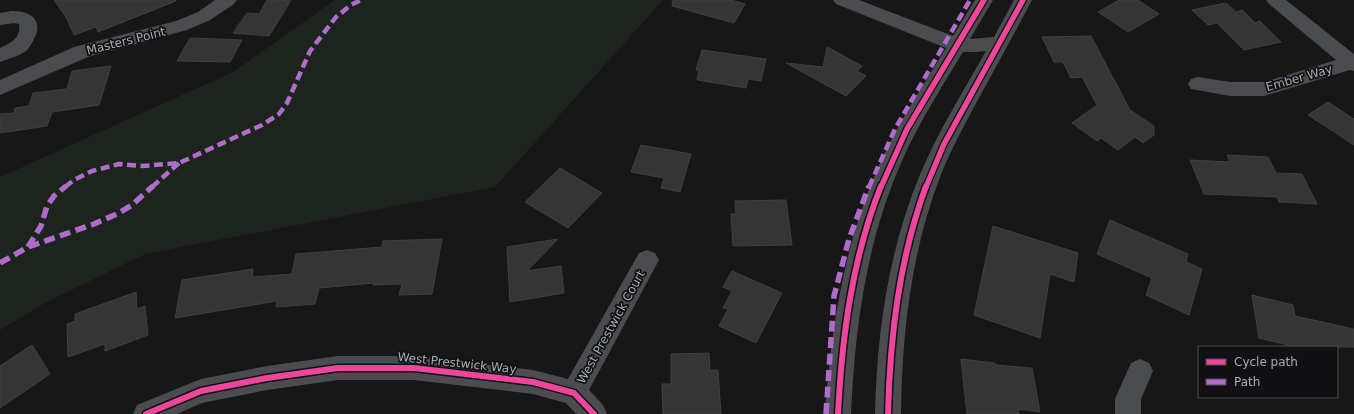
<svg xmlns="http://www.w3.org/2000/svg" width="1354" height="414" viewBox="0 0 1354 414" font-family="'DejaVu Sans',sans-serif">
	<style>
		.green { fill: #1d241e }
		.building { fill: #353536; stroke: #3f4043 }
		.lines { fill: none; stroke-linecap: round; stroke-linejoin: round }
		.minor { fill: #4b4c50; fill-rule: evenodd }
		.quiet-far1 { stroke: #b06ccc; stroke-width: 4.5; stroke-dasharray: 9 4.5; stroke-linecap: butt }
		.quiet { stroke: #b06ccc; stroke-width: 5.5; stroke-dasharray: 11 5.5; stroke-linecap: butt }
		.cycleway-far1-casing { stroke: #111113; stroke-width: 8 }
		.cycleway-casing { stroke: #111113; stroke-width: 9 }
		.cycleway-far1 { stroke: #ed469a; stroke-width: 5.5 }
		.cycleway { stroke: #ed469a; stroke-width: 6 }
		.labels { text-anchor: middle; stroke-width: 3.5; stroke-linejoin: round; paint-order: stroke }
		.street-label { font-size: 12px; fill: #a8adb8; stroke: #111113 }
	</style>
	<rect width="100%" height="100%" fill="#171717"/>
	<polygon class="green" points="335,0 663,0 495,187 145,254 45,303 0,330 0,177 233,72"/>
	<g class="building">
		<polygon points="54,0 176,0 176,1 98,32 96,27 74,35 66,17"/>
		<polygon points="267,0 291,0 269,36 233,33 247,13 259,14"/>
		<polygon points="673,0 731,0 745,4 734,23 672,6"/>
		<polygon points="1119,0 1138,0 1159,14 1128,32 1098,12"/>
		<polygon points="1226,3 1236,12 1242,10 1255,23 1260,21 1281,42 1244,50 1217,23 1208,25 1192,10"/>
		<polygon points="1091,36 1130,110 1154,126 1154,135 1143,143 1135,137 1118,150 1101,138 1097,141 1072,123 1097,105 1082,77 1071,78 1063,62 1054,62 1042,37"/>
		<polygon points="190,38 242,40 230,62 177,61"/>
		<polygon points="827,47 862,66 857,71 866,76 846,96 786,63 823,67"/>
		<polygon points="702,50 766,59 761,81 748,79 746,88 697,80 699,71 696,70"/>
		<polygon points="111,66 99,105 52,112 47,126 0,133 0,114 14,113 15,108 29,106 33,93 67,89 72,71"/>
		<polygon points="1328,102 1354,119 1354,145 1308,115"/>
		<polygon points="641,145 691,154 680,192 661,188 664,178 631,172"/>
		<polygon points="1227,155 1268,157 1276,173 1302,174 1317,204 1279,202 1277,197 1204,194 1190,160 1230,162"/>
		<polygon points="560,168 602,193 568,228 525,202"/>
		<polygon points="786,200 792,245 733,246 731,214 736,214 735,201"/>
		<polygon points="1110,220 1188,254 1186,262 1202,269 1189,315 1146,295 1152,278 1097,254"/>
		<polygon points="993,226 1078,253 1074,282 1050,274 1040,338 974,315"/>
		<polygon points="442,239 432,294 399,295 402,284 373,285 374,283 319,288 315,304 276,307 277,301 175,318 182,280 253,269 252,277 292,274 296,254 382,247 383,241"/>
		<polygon points="558,239 527,271 561,266 564,293 510,302 507,247"/>
		<polygon points="732,271 782,293 756,343 719,326 728,309 723,308 732,291 723,287"/>
		<polygon points="136,292 137,309 145,306 148,335 105,351 105,344 68,357 67,324 75,321 75,314"/>
		<polygon points="1252,295 1293,305 1295,316 1354,329 1354,347 1296,347 1259,338"/>
		<polygon points="32,345 50,374 0,408 0,366"/>
		<polygon points="709,353 710,370 718,370 721,414 663,414 662,384 671,384 671,354"/>
		<polygon points="961,359 995,363 996,365 1032,368 1040,412 1018,409 1019,414 967,414"/>
	</g>
	<g class="lines">
		<g class="minor">
			<polygon points="215,0 237,0 234,4 210,20 187,30 88,57 0,95 0,80 74,47 176,21 198,12"/>
			<path d="M 833,0 L 859,0 L 953,36 L 975,0 L 993,0 L 970,39 L 994,37 L 1014,0 L 1032,0 C 1015,32 998,64 980,96 C 966,122 951,149 940,177 C 911,253 902,333 901,414 L 875,414 C 877,333 888,253 919,177 C 937,133 963,92 986,51 L 975,52 L 963,52 C 941,88 918,124 901,163 C 866,243 855,328 851,414 L 825,414 C 831,328 844,243 880,163 C 898,123 923,86 946,48 L 836,4 Z"/>
			<polygon points="1266,0 1286,0 1354,54 1354,71 1350,70 1264,96 1230,96 1191,89 1188,84 1191,79 1198,77 1230,82 1264,82 1336,60 1269,4"/>
			<path d="M 11,11 C 31,10 45,21 33,41 C 31,44 29,49 26,51 C 19,56 8,59 0,62 L 0,48 C 11,43 21,38 19,24 L 14,23 L 0,25 L 0,13 Z"/>
			<polygon points="647,250 655,253 659,260 589,390 603,405 607,414 576,414 566,403 533,394 414,380 338,380 267,390 202,403 177,414 133,414 137,405 201,379 267,366 338,356 414,356 533,370 568,379 639,253"/>
			<polygon points="1140,359 1149,363 1153,371 1141,399 1141,414 1115,414 1115,399 1131,363"/>
		</g>
		<g class="quiet-far1">
			<polyline points="65,187 74,180 92,171 119,164 143,166 179,163 262,125 279,114 287,103 310,51 336,17 351,5 361,0"/>
			<polyline points="152,187 179,163"/>
			<polyline points="869,187 895,129 970,0"/>
		</g>
		<g class="quiet">
			<polyline points="28,247 41,226 47,206 54,196 66,186"/>
			<polyline points="0,263 28,247 94,224 119,213 132,205 153,186"/>
			<polyline points="826,414 834,296 849,239 869,186"/>
		</g>
		<g class="cycleway-far1-casing">
			<g id="cycleway-far1">
				<polyline points="881,187 907,129 984,0"/>
				<polyline points="926,187 944,144 1023,0"/>
			</g>
		</g>
		<g class="cycleway-casing">
			<g id="cycleway">
				<polyline points="146,414 201,391 267,378 338,368 414,368 533,382 574,393 594,414"/>
				<path d="M 838,414 C 842,336 852,259 881,186"/>
				<path d="M 888,414 C 890,336 899,260 926,186"/>
			</g>
		</g>
		<use href="#cycleway-far1" class="cycleway-far1"/>
		<use href="#cycleway" class="cycleway"/>
	</g>
	<g class="labels">
		<g class="street-label">
			<text transform="translate(126 41) rotate(-14)" y="4">Masters Point</text>
			<text transform="translate(1299 78) rotate(-16)" y="4">Ember Way</text>
			<text transform="translate(611 327) rotate(-61)" y="4">West Prestwick Court</text>
			<text transform="translate(457 363) rotate(6)" y="4">West Prestwick Way</text>
		</g>
	</g>
	<rect x="1198" y="346" width="140" height="52" fill="#111113" stroke="#4d4f55"/>
	<rect x="1206" y="359" width="20" height="6" fill="#ed469a" stroke="#4d4f55"/>
	<text x="1234" y="366" font-size="12" fill="#a8adb8">Cycle path</text>
	<rect x="1206" y="379" width="20" height="6" fill="#b06ccc" stroke="#4d4f55"/>
	<text x="1234" y="386" font-size="12" fill="#a8adb8">Path</text>
</svg>
